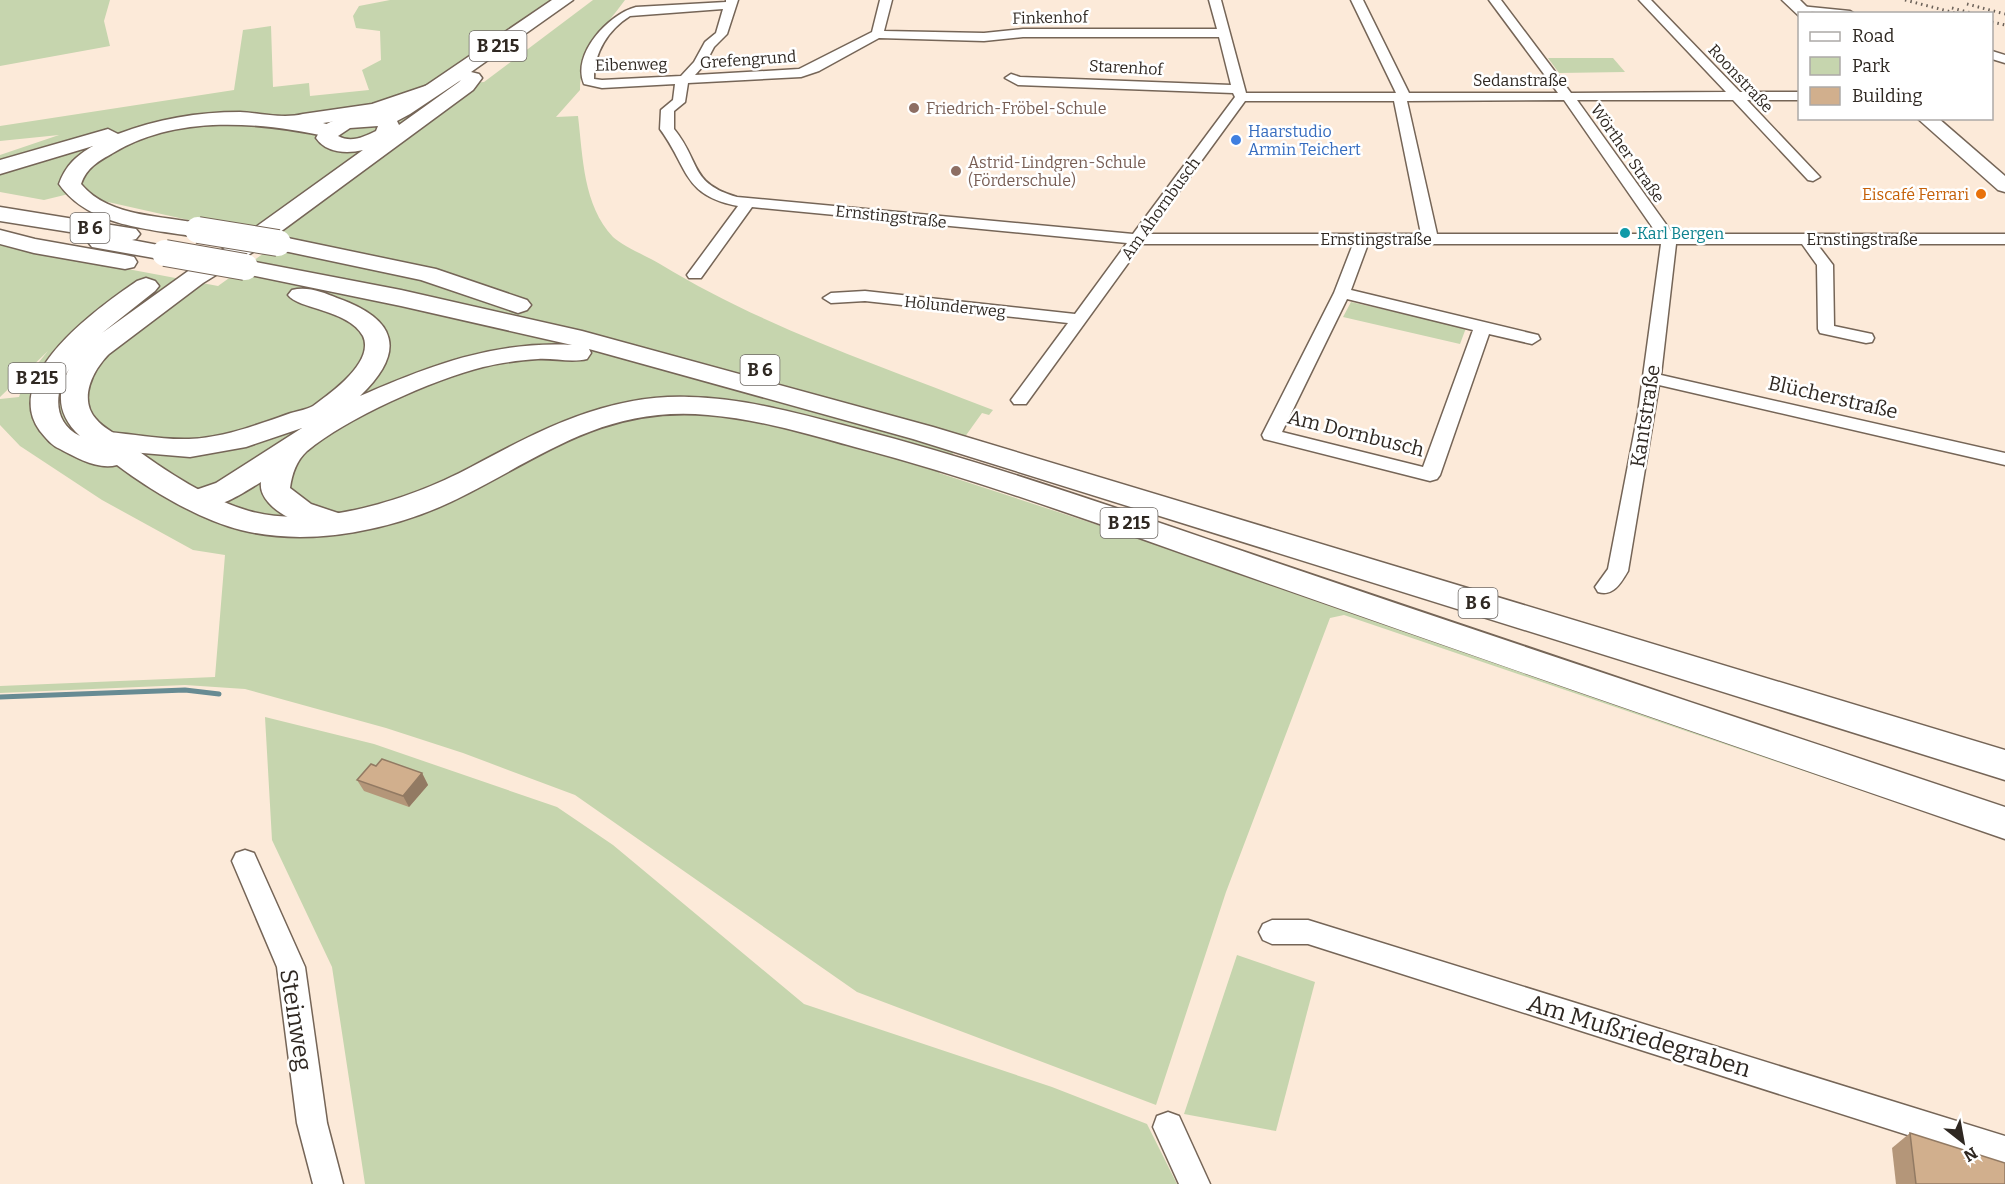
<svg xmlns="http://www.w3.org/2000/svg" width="2005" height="1184" viewBox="0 0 2005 1184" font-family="Bitter,serif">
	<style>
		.green { fill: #c6d5ae }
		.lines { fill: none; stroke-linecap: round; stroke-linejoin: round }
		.stream { stroke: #678b93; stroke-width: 5 }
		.minor-casing { stroke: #756557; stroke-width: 3 }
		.secondary-casing { stroke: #756557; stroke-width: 3 }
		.primary-casing { stroke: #756557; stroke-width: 3 }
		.trunk-casing { stroke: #756557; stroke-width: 3 }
		.minor { fill: #fff; fill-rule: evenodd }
		.secondary { fill: #fff; fill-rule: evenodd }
		.primary { fill: #fff; fill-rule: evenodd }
		.trunk { fill: #fff; fill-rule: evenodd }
		.rail { stroke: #6a6057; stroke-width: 3; stroke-dasharray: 1.5 4; stroke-linecap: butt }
		.trunk-bridge-casing { stroke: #756557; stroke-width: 28; stroke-linecap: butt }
		.trunk-bridge { stroke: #fff; stroke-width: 26 }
		.wall { fill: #b49679 }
		.shaded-wall { fill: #927a63 }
		.building { fill: #d1af8d; stroke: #927a63; stroke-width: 1.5 }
		.education-dot { fill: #8d6e63; stroke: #fff; stroke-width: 2 }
		.shop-dot { fill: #3f7fe0; stroke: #fff; stroke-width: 2 }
		.food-dot { fill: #e8710a; stroke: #fff; stroke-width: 2 }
		.culture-dot { fill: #0f9aa8; stroke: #fff; stroke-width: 2 }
		.labels { text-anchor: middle; stroke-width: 5; stroke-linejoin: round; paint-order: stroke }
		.far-street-label { font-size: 16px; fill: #2f2822; stroke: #fff }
		.far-education-label { font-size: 16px; fill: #785e54; stroke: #fff; text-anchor: start }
		.far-shop-label { font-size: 16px; fill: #366cbe; stroke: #fff; text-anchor: start }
		.far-food-label { font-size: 16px; fill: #c56008; stroke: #fff; text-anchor: end }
		.far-culture-label { font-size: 16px; fill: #0d838f; stroke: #fff; text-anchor: start }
		.shield { fill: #fff; stroke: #6d6864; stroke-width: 1.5 }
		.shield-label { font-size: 18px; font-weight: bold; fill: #2f2822 }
		.street-label { font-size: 20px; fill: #2f2822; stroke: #fff }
		.near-street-label { font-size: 24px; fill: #2f2822; stroke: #fff }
	</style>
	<rect width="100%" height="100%" fill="#fcead9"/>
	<g class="green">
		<polygon points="0,0 110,0 104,21 110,46 0,66"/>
		<path d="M 390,0 L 555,0 L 430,86 L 484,82 L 593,0 L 625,0 C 604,28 580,53 580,90 L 556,117 L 578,116 C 583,157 583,205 613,237 C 621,245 648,257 660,264 C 763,327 881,366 993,410 L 989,415 L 982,413 L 939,473 L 1339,604 L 1907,798 L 1907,806 L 1344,615 L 1330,618 L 1226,892 L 1156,1105 L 857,992 L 575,795 L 463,753 L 386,728 L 245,689 L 185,685 L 0,693 L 0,686 L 215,677 L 225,555 L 193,550 L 102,500 L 20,446 L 0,425 L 0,399 L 19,397 L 25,379 L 48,351 L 0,397 L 0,245 L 218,286 L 285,238 L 206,224 L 99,200 L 85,190 L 44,200 L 0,192 L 0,155 L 59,135 L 0,141 L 0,126 L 234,90 L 243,30 L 271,26 L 273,87 L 309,83 L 310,96 L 369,90 L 362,70 L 381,60 L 380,31 L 356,28 L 353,16 L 359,6 Z"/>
		<polygon points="1548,58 1613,58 1625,72 1559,73"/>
		<polygon points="1351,302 1466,328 1460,344 1343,317"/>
		<polygon points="265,717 374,744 557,807 613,845 804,1004 1052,1087 1147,1124 1177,1184 365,1184 332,967 272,840"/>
		<polygon points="1237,955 1315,982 1276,1131 1184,1114"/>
	</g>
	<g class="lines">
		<polyline class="stream" points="0,697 185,690 219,694"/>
		<g class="minor-casing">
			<g id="minor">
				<path d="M 726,0 L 738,0 L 727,34 L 714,47 L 705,64 L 695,75 L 799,69 L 872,32 L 880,0 L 892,0 L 884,31 L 984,33 L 1023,29 L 1217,29 L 1209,0 L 1221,0 L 1246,93 L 1396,93 L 1351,0 L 1363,0 L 1409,93 L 1558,93 L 1489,0 L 1501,0 L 1571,93 L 1726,92 L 1639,0 L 1651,0 L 1740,92 L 1800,92 L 1800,100 L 1747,100 L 1820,177 L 1813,181 L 1808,180 L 1733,100 L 1577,100 L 1673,234 L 2005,234 L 2005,244 L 1817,244 L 1833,265 L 1834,326 L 1872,334 L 1874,338 L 1872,342 L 1866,343 L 1820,333 L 1818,329 L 1817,265 L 1802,244 L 1676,244 L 1661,375 L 2005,453 L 2005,465 L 1659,385 L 1628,571 C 1621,583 1613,597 1598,592 L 1595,587 L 1608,569 L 1638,413 L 1661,244 L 1368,244 L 1351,290 L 1538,335 L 1540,339 L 1532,344 L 1489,334 L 1440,475 L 1437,479 L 1430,481 L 1264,439 L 1262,435 L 1334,293 L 1353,244 L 1142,244 L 1026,404 L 1014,404 L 1011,400 L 1068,323 L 865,301 L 831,303 L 823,298 L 831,293 L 865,291 L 1075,314 L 1127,243 L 752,207 L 701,278 L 689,278 L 687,275 L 738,206 C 682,195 689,168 660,129 L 661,110 L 673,100 L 675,84 L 602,88 L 584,84 C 571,54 609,14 636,7 L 726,2 ZM 723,9 L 716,33 L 705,42 L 694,62 L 681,76 L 602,80 L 594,79 C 594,52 608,30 630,16 ZM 1023,37 L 1219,37 L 1231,85 L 1020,77 L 1011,74 L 1005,78 L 1018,85 L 1233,93 L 1235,97 L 1133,234 L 737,197 C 689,183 701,162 674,129 L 674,111 L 685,102 L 688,83 L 801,77 L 819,71 L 879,38 L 984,41 ZM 1564,100 L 1657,234 L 1437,234 L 1407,101 ZM 1245,101 L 1394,101 L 1421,234 L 1148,234 ZM 1347,299 L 1473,330 L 1423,467 L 1282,432 Z"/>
				<polygon points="1800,6 1850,11 1855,14 1796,11 1794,9"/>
				<polygon points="1992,51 2005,55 2005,63 1992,59"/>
				<polygon points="245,850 254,853 305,967 327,1123 343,1184 313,1184 297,1123 277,967 232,861 236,853"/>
				<polygon points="1272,920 1308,920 2005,1136 2005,1166 1308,944 1272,944 1263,940 1259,932 1263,924"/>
				<polygon points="1168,1112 1179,1116 1210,1184 1179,1184 1153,1127 1157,1116"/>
			</g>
		</g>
		<g class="secondary-casing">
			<g id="secondary">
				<polygon points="1782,0 1800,0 1814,14 1800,14 1800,17"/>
				<polygon points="1917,118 1938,118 2005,176 2005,192 1998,190"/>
			</g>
		</g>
		<g class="primary-casing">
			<path id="primary" d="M 552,0 L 573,0 L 471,72 L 479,74 L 482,78 L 473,90 L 253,252 L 203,283 L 109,354 C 93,370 78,399 96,419 C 102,427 113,432 121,438 C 156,465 206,499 249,511 C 317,530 411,499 471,467 C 540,430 608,394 689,397 C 745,398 800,414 854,428 C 977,460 1096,501 1216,542 C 1478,632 1742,719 2005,807 L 2005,839 C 1746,750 1486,661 1227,569 C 1104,526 981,480 855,447 C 807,434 758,419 708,415 C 608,406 549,452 465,495 C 400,529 312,548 241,530 C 200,520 150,490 117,465 C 98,470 77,458 60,449 C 51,445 47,439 40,431 C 0,377 99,307 137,281 L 146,278 L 155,281 L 159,286 L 155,291 L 102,333 L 198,264 L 235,242 L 363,150 C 347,154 326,153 316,138 L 322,127 C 344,111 372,118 396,106 ZM 461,80 L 459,82 L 399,125 L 397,121 L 410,114 ZM 378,126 L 376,131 C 364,137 351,143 338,136 L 350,128 ZM 69,369 C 56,394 58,416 80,436 C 52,422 54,392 69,369 Z"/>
		</g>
		<g class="trunk-casing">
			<g id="trunk">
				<path d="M 431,84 L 438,86 L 441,90 L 438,94 L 383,114 L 323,123 L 336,127 L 340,131 L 336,135 L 329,137 C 260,122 177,114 113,153 C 99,161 87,167 81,184 C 110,219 166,215 206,225 L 210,230 L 206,235 L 198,237 C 150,229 89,227 59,184 C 66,165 76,156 93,146 L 0,174 L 0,160 L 108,129 L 118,134 C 157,119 198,112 240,112 C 261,113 283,119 303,114 L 372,104 Z"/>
				<polygon points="0,207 136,229 140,234 136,239 132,240 174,248 177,253 174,258 165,260 92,247 88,242 95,236 0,221"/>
				<polygon points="0,230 35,239 125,255 134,257 137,262 134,267 125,269 34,253 0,244"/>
				<polygon points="278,236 436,269 527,300 531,305 527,310 518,313 421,280 270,248 266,243 270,238"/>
				<path d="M 245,260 L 401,290 L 582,331 L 933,427 L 2005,750 L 2005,780 L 913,439 L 589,349 L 591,353 L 587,359 C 571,363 554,358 538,359 C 520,360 500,363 483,367 C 432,380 347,418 307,451 C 296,461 292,474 290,488 L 311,504 L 344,515 L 349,522 L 344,529 C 320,536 257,512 261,482 C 240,495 212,514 187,507 L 183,500 L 187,493 L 216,483 L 302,428 L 246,447 L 190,457 L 107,450 L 97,447 L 92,441 L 97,435 L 107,432 C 134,434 162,440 189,439 C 224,438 259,424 291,413 C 298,411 308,409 313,406 C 331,393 375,362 363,336 C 349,310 298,309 288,295 L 292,290 C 307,286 323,292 337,298 C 397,319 407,351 360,396 C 431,365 494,341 572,345 L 401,306 L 236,272 L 233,267 L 236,262 Z"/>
			</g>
		</g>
		<use href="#minor" class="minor"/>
		<use href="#secondary" class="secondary"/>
		<use href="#primary" class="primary"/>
		<use href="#trunk" class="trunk"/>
		<g class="rail">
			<polyline points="1905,0 1959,14"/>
			<polyline points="1967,4 2005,14"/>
			<polyline points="1952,8 1975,14"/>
			<polyline points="1992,22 2005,25"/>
		</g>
		<g class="trunk-bridge-casing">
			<g id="trunk-bridge">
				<polyline points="198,230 278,243"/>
				<polyline points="165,253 245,267"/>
			</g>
		</g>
		<use href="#trunk-bridge" class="trunk-bridge"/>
	</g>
	<g class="wall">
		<polygon points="376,766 422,773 428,785 409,807 364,791 357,780"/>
		<polygon points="1910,1133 2005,1184 1896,1184 1892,1148"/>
	</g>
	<polygon class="shaded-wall" points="422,773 428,785 409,807 403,796"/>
	<g class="building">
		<polygon points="382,759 422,773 403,796 357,780 371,764 376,766"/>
		<polygon points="1910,1133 2005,1163 2005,1184 1916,1184"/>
	</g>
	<g class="education-dot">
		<circle cx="914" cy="108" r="6"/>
		<circle cx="956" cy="171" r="6"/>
	</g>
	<circle class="shop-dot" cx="1236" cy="140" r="6"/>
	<circle class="food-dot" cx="1981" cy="194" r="6"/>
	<circle class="culture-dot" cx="1625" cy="233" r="6"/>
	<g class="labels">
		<g class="far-street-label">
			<text transform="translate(1050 17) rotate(-1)" y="6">Finkenhof</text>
			<text transform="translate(748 59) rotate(-4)" y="6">Grefengrund</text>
			<text transform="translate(631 64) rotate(-1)" y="6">Eibenweg</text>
			<text transform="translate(1126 67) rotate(3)" y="6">Starenhof</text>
			<text transform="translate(1741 78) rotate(47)" y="6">Roonstraße</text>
			<text x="1520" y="86">Sedanstraße</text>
			<text transform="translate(1628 153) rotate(55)" y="6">Wörther Straße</text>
			<text transform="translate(1160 208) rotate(-54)" y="6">Am Ahornbusch</text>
			<text transform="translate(891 216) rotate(6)" y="6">Ernstingstraße</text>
			<text x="1376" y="245">Ernstingstraße</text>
			<text x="1862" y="245">Ernstingstraße</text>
			<text transform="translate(955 306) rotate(6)" y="6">Holunderweg</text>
		</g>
		<g class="far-education-label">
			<text x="926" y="114">Friedrich-Fröbel-Schule</text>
			<text x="968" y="168">Astrid-Lindgren-Schule<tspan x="968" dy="18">(Förderschule)</tspan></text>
		</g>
		<g class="far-shop-label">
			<text x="1248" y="137">Haarstudio<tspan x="1248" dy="18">Armin Teichert</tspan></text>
		</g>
		<g class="far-food-label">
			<text x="1969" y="200">Eiscafé Ferrari</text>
		</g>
		<g class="far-culture-label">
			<text x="1637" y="239">Karl Bergen</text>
		</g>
		<g class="shield">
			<rect x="469.5" y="31" width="57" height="30" rx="4.5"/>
			<rect x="70.5" y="213" width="39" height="30" rx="4.5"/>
			<rect x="740.5" y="355" width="39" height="30" rx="4.5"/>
			<rect x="8.5" y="363" width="57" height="30" rx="4.5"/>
			<rect x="1100.5" y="508" width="57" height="30" rx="4.5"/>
			<rect x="1458.5" y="588" width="39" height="30" rx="4.5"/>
		</g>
		<g class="shield-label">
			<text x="498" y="52">B 215</text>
			<text x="90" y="234">B 6</text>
			<text x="760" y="376">B 6</text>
			<text x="37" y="384">B 215</text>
			<text x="1129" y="529">B 215</text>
			<text x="1478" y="609">B 6</text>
		</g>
		<g class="street-label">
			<text transform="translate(1833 397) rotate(13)" y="7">Blücherstraße</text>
			<text transform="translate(1645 416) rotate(-81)" y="7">Kantstraße</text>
			<text transform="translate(1356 433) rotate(14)" y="7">Am Dornbusch</text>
		</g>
		<g class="near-street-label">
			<text transform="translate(296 1020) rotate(81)" y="8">Steinweg</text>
			<text transform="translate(1639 1036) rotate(17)" y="8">Am Mußriedegraben</text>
		</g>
	</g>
	<rect x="1798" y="12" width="195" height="108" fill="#ffffff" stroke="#aca9a7" stroke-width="1.5"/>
	<rect x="1810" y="32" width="30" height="9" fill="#ffffff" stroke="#aca9a7" stroke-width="1.5"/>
	<text x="1852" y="42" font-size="18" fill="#2f2822">Road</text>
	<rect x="1810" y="57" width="30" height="18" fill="#c6d5ae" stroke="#aca9a7" stroke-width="1.5"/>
	<text x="1852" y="72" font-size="18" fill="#2f2822">Park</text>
	<rect x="1810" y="87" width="30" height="18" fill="#d1af8d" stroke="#aca9a7" stroke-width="1.5"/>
	<text x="1852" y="102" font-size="18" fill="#2f2822">Building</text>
	<g transform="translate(1963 1142) rotate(149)" stroke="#ffffff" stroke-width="4.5" paint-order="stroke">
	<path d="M0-4.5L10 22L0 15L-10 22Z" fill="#2f2822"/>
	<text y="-9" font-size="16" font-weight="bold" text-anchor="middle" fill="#2f2822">N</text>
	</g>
</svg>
